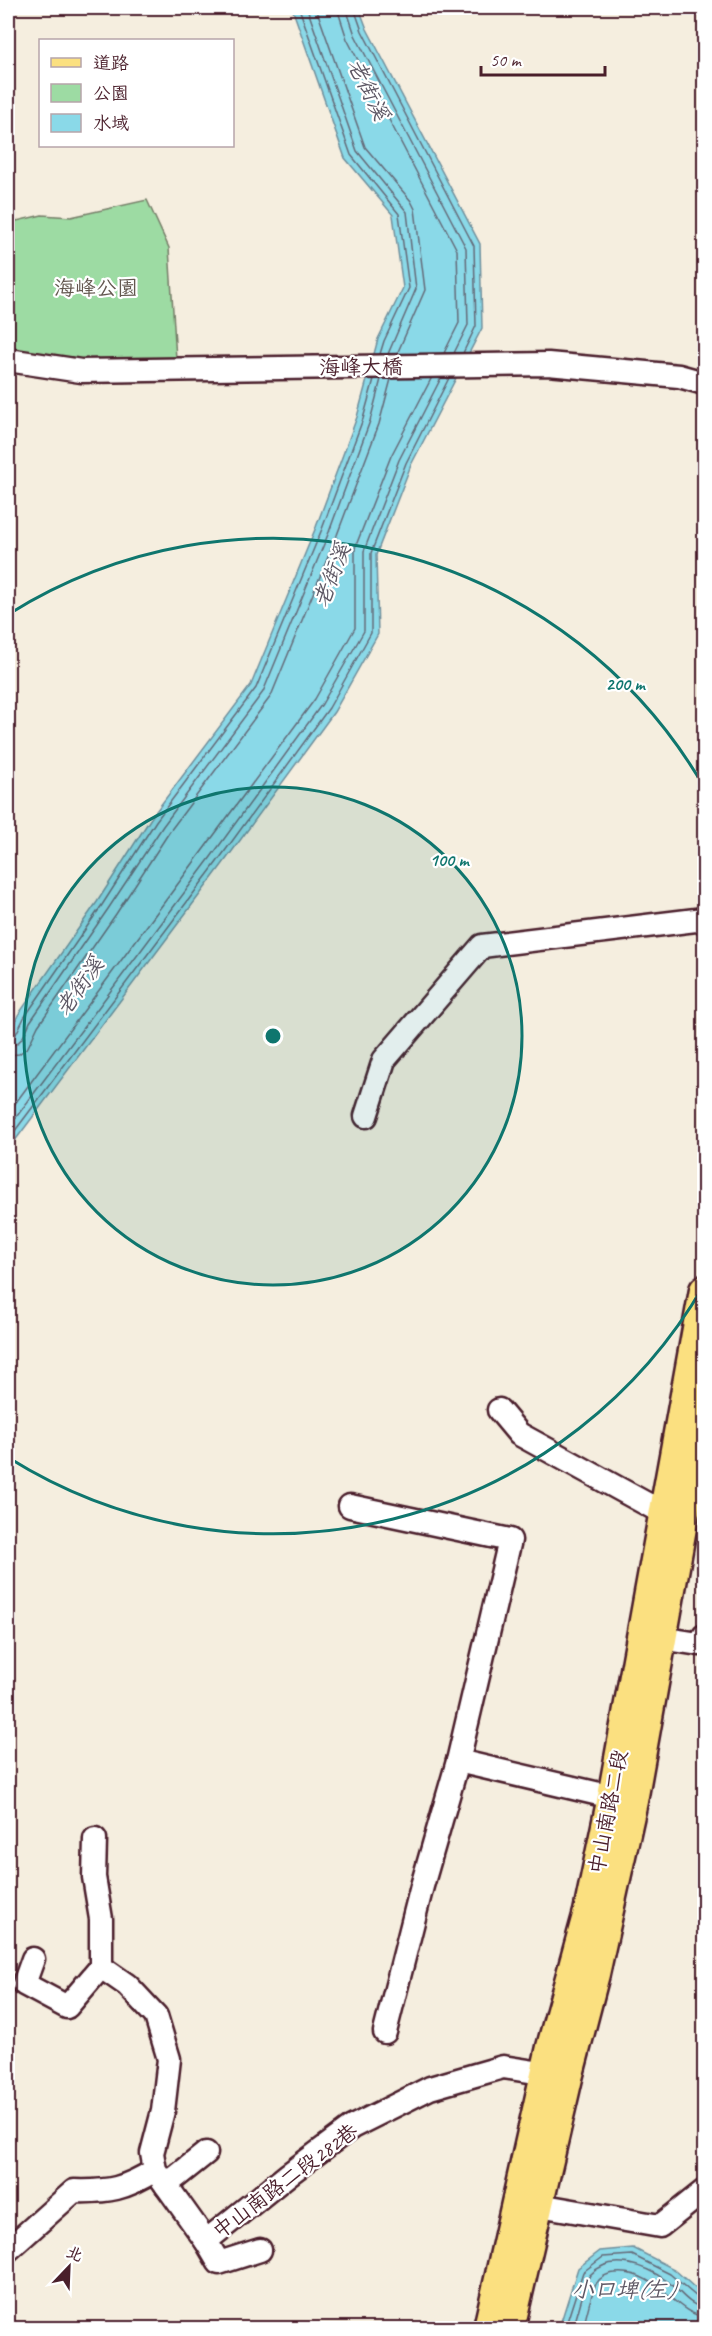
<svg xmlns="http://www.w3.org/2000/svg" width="712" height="2336" viewBox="0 0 712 2336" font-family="Caveat,'LXGW WenKai TC',sans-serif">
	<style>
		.green { fill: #9ddba3; stroke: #747d67; stroke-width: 1.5 }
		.water { fill: #8ad9e8; stroke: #708f9c; stroke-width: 1.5 }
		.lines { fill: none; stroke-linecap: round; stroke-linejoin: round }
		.shore { stroke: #646977; stroke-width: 1.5 }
		.minor-casing { stroke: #4a1f2b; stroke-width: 27 }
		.major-casing { stroke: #4a1f2b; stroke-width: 33 }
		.minor { stroke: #fff; stroke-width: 22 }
		.major { stroke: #fbe080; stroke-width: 28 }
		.ring { fill: none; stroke: #0f766e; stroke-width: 3 }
		.labels { text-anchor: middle; stroke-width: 4.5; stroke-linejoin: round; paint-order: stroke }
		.park-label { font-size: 21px; fill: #63574f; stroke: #fff }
		.street-label { font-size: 21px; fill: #4a1f2b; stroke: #fff }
		.water-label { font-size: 22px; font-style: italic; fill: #5d5764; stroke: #fff }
		.centre { fill: #0f766e; stroke: #fff; stroke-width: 3 }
		.ring-label { font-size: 18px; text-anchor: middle; font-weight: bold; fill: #0f766e; stroke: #fff; stroke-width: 4.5; stroke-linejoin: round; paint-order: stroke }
	</style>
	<rect width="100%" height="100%" fill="#f5eedf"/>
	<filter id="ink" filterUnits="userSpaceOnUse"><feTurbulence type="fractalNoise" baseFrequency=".0167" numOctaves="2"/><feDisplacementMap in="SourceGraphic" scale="12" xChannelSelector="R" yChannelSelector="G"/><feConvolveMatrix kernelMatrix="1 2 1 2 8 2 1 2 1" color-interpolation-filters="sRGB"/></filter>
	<g filter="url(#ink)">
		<polygon class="green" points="147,200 169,248 176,359 86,362 8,352 8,223 42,215 71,217"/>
		<g class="water">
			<polygon points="292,8 359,8 367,29 480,244 482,328 411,465 376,555 378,634 334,712 222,865 8,1150 8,1038 18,1015 97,902 151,818 251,685 316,527 357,417 378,339 403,288 393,215 345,158"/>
			<polygon points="633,2248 674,2269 704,2296 704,2328 559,2328 578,2268 600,2251"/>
		</g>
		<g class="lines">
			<g class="shore">
				<polyline points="299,8 351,155 399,214 409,288 384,341 380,354"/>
				<polyline points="307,8 357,151 407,212 416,289 388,354"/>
				<polyline points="316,8 365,147 411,201 415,209 425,290 397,354"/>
				<polyline points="337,8 347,39 457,250 459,323 444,353"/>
				<polyline points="346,8 355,35 466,248 468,325 454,353"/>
				<polyline points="354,8 362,31 474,246 476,326 463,353"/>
				<polyline points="8,1039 15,1036 24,1018 102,905 156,821 256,688 322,529 363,419 374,379"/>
				<path d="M 8,1046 C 22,1045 25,1033 30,1022 L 108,909 L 163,826 L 263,692 L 329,532 L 370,421 L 381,379"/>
				<polyline points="8,1055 19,1054 28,1047 38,1026 116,914 170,831 271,696 337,535 379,424 391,379"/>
				<polyline points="8,1113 315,699 355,628 355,548 391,456 431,379"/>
				<polyline points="8,1128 211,857 322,704 364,631 364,551 399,460 441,378"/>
				<polyline points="8,1140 217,862 329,708 371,633 371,553 406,463 449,378"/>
				<polyline points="565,2328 583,2272 603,2257 632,2255 670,2274 698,2298 704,2300"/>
				<path d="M 573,2328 C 577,2318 585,2282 590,2275 C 611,2252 646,2266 667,2281 C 679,2289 689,2307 704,2307"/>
				<path d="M 583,2328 C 587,2314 590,2297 596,2284 C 600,2277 608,2273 615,2273 C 657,2269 676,2315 704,2316"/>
			</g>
			<g class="minor-casing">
				<g id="minor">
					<polyline points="8,360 81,371 548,364 679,376 704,383"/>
					<polyline points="366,1116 384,1060 482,946 704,919"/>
					<polyline points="499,1410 519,1434 665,1514"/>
					<polyline points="350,1506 510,1540 458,1761"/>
					<polyline points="648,1636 699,1644 704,1636"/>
					<polyline points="95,1839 94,1877 101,1919 101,1967"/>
					<polyline points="33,1959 24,1984 67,2007 101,1967 127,1985 156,2016 169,2059 163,2111 152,2153 155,2170 166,2185"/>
					<polyline points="385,2032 422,1886 458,1761 612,1797"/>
					<polyline points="539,2205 660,2226 704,2191"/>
					<polyline points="206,2241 166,2185 206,2153"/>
					<path d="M 8,2250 L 74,2191 C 109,2192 125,2189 155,2170"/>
					<polyline points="260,2250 219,2263 206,2241 289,2174 352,2127 430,2088 503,2067 561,2076"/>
				</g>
			</g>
			<g class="major-casing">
				<g id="major">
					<polyline points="488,2328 551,2047 588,1912 612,1797 704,1290"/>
					<polyline points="510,2328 568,2078 595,1974 633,1801 704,1405"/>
				</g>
			</g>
			<use href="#minor" class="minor"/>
			<use href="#major" class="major"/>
		</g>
	</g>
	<circle cx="273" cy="1036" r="249" fill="#0f766e" fill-opacity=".12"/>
	<g class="ring">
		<circle cx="273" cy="1036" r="249"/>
		<path d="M704 1285A498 498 0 0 1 9 1458M9 614A498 498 0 0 1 704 787"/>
	</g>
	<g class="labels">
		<g class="park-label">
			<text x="96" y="295">海峰公園</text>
		</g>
		<g class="street-label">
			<text transform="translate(361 367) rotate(-1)" y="7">海峰大橋</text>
			<text transform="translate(608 1812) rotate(-79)" y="7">中山南路二段</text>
			<text transform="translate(285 2181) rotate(-37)" y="7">中山南路二段282巷</text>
		</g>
		<g class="water-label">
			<text transform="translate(369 89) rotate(63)" y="8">老街溪</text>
			<text transform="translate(331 575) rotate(-69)" y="8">老街溪</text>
			<text transform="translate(79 986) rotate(-55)" y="8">老街溪</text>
			<text x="623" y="2297">小口埤(左)</text>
		</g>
	</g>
	<circle cx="273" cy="1036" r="9" class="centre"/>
	<g class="ring-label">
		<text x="625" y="690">200 m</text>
		<text x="449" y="866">100 m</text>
	</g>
	<rect width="712" height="2336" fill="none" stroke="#fff" stroke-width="30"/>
	<rect x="15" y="15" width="682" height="2306" fill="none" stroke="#4a1f2b" stroke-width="2" filter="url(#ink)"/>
	<rect x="39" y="39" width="195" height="108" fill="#ffffff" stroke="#b7a5aa" stroke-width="1.5"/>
	<rect x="51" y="58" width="30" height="9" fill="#fbe080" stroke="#b7a5aa" stroke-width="1.5"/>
	<text x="93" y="69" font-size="18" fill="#4a1f2b">道路</text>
	<rect x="51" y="84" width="30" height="18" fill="#9ddba3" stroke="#b7a5aa" stroke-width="1.5"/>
	<text x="93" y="99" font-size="18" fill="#4a1f2b">公園</text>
	<rect x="51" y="114" width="30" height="18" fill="#8ad9e8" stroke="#b7a5aa" stroke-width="1.5"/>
	<text x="93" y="129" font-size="18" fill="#4a1f2b">水域</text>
	<g transform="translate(69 2267) rotate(23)" stroke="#ffffff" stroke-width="4.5" paint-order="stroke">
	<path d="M0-4.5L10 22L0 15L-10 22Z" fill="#4a1f2b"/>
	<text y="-9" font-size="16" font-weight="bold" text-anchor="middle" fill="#4a1f2b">北</text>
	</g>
	<path d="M481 66v9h124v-9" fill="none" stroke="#4a1f2b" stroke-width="3"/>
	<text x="490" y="66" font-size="18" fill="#4a1f2b" stroke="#ffffff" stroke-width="4.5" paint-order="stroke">50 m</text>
</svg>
